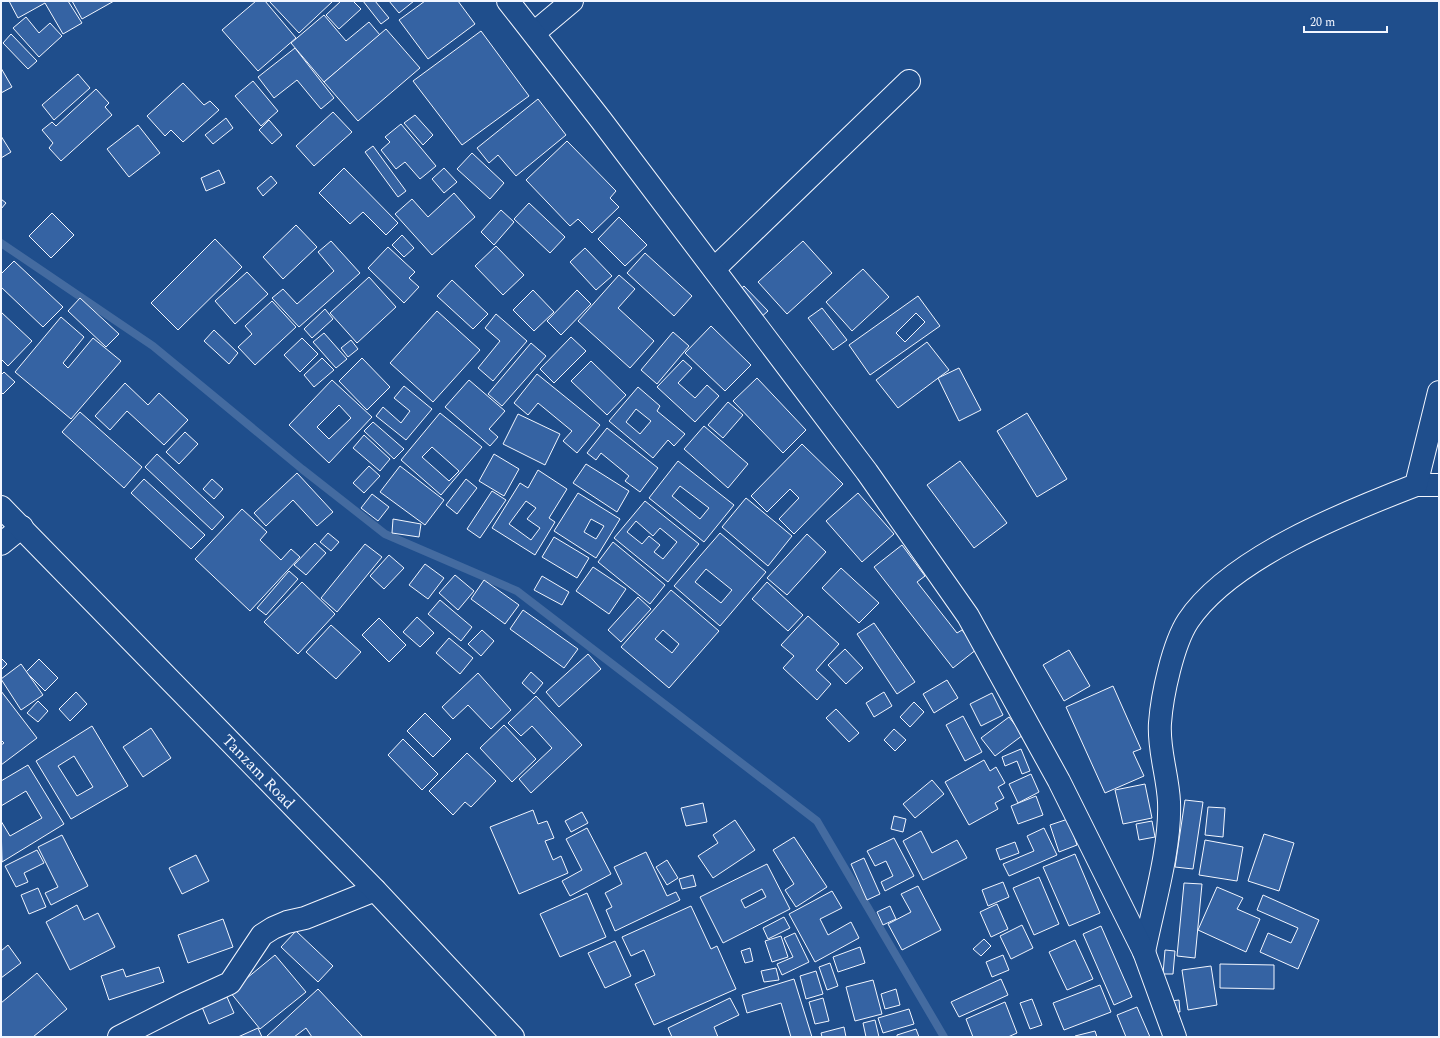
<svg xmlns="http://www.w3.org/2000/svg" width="1440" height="1038" viewBox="0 0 1440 1038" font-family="Spectral,serif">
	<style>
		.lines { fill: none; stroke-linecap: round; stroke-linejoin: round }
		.stream { stroke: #446ba0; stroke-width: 8 }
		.building { fill: #3563a3; stroke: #f2f6ff; fill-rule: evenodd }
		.minor-casing { stroke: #f2f6ff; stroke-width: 24 }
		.secondary-casing { stroke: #f2f6ff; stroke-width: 24 }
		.trunk-casing { stroke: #f2f6ff; stroke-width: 24 }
		.minor { stroke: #1f4e8c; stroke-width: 22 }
		.secondary { stroke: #1f4e8c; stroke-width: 22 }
		.trunk { stroke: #1f4e8c; stroke-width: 22 }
		.labels { text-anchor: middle; stroke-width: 3; stroke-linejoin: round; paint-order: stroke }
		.street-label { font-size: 16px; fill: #f2f6ff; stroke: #1f4e8c }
	</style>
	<rect width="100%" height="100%" fill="#1f4e8c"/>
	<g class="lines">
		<polyline class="stream" points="1,243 153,346 302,469 385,534 517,591 817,821 944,1037"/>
	</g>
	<g class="building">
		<polygon points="9,1 68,1 82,23 63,34 45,3 18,18"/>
		<polygon points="72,1 114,1 82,19"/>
		<polygon points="256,1 265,1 296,38 258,71 222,30"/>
		<polygon points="269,1 333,1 299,33"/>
		<polygon points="341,1 353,1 361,9 339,29 326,15"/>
		<polygon points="363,1 375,1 389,18 381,24"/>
		<polygon points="389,1 414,1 399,13"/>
		<polygon points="425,1 458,1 475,24 428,59 399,20"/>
		<polygon points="324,15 346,41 369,22 380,35 324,82 291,43"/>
		<polygon points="26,17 39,33 50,23 62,36 39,57 13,28"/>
		<polygon points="386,29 420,68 358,121 324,82"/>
		<polygon points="481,31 529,96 462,145 413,81"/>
		<polygon points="11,34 37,61 28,69 3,43"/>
		<polygon points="295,48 334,98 321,109 297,80 274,98 258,77"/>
		<polygon points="1,68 12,87 1,93"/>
		<polygon points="78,74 90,88 54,120 42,105"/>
		<polygon points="253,81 278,111 261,126 235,96"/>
		<polygon points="183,83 204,105 210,101 219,110 183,142 171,130 165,136 147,116"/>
		<polygon points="96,89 109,103 105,107 112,115 61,161 49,148 53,143 42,130 52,122 56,126"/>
		<polygon points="538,99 566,135 516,176 498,155 489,163 477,148"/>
		<polygon points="333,112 352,132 314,166 296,146"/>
		<polygon points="415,115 433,135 423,145 404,123"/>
		<polygon points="226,118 233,128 213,144 205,135"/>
		<polygon points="269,120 282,135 272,144 259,130"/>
		<polygon points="401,124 436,166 420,179 405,162 396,169 381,150 390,142 385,137"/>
		<polygon points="138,125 160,153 129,177 107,149"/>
		<polygon points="1,136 11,152 1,158"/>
		<polygon points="567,141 616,191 610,198 619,207 592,233 578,219 570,226 526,180"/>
		<polygon points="373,146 406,191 398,197 365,152"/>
		<polygon points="472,153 504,183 490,199 457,169"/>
		<polygon points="344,168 398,223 386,235 363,212 350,224 319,193"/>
		<polygon points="444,168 457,182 444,193 432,179"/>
		<polygon points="219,170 225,183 206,191 201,178"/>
		<polygon points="271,176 277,183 263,196 257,188"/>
		<polygon points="454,193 475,217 432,255 395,214 412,199 428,217"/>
		<polygon points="1,199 6,203 1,209"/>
		<polygon points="529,203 565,237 550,253 514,219"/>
		<polygon points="501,210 514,222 494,245 481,232"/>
		<polygon points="52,213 74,235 51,258 29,236"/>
		<polygon points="619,217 647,245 625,266 598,239"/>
		<polygon points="296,225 317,247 283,279 263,257"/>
		<polygon points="402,235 414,248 404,257 392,245"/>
		<polygon points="215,239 242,267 178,330 151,303"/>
		<polygon points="331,241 360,273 299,327 272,298 283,289 297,304 334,271 318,252"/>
		<polygon points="803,241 832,273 787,314 758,282"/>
		<polygon points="496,246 524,275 503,295 475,266"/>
		<polygon points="388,247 415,272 409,278 419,287 404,303 368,268"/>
		<polygon points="585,248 612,276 596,290 570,262"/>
		<polygon points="645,253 692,296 674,316 627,273"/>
		<polygon points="14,261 63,307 43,327 1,287 1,274"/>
		<polygon points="863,269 889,297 852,331 826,302"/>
		<polygon points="247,272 268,294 235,324 215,301"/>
		<polygon points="619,275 635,289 618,308 654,341 630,368 578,321"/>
		<polygon points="369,277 396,307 357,343 330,313"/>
		<polygon points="452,280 488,314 473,329 437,296"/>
		<polygon points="744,286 768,311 760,318 736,293"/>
		<polygon points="533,290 554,312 534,331 513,310"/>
		<polygon points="577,290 591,304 561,335 547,321"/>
		<path d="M 918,296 L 940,326 L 870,375 L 849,345 ZM 916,313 L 925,322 L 905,342 L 896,333 Z"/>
		<polygon points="80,298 119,334 106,347 68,311"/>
		<polygon points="272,301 296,327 255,365 238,347 252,334 245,326"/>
		<polygon points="822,308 847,340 833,350 808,318"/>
		<polygon points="325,309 333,319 312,338 304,329"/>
		<polygon points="437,311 480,350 433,402 390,363"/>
		<polygon points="1,312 32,341 8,366 1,359"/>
		<polygon points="496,314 527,341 493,381 478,368 500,341 485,328"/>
		<polygon points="61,317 84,337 63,363 68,368 93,338 121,361 71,419 15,372"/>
		<polygon points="711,326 751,365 725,391 685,353"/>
		<polygon points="214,330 238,353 229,364 204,341"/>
		<polygon points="673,332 689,346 657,384 641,370"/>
		<polygon points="324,333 347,359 336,368 313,342"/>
		<polygon points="571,337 586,351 554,383 540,369"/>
		<polygon points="302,338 318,354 300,372 284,355"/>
		<polygon points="351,340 358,349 348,357 341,348"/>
		<polygon points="927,342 949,370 898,408 876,380"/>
		<polygon points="531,343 546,356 502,406 488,394"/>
		<polygon points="322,358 334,370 314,387 304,375"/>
		<polygon points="362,358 390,387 367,410 339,381"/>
		<polygon points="683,360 692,368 678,383 695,398 707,385 719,396 695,422 657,387"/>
		<polygon points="591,361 626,395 607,415 571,381"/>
		<polygon points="959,368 981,410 959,421 938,378"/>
		<polygon points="4,372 15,382 3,394 1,392 1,375"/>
		<polygon points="537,374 600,425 577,453 563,441 572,431 538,403 528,415 514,403"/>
		<polygon points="757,378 806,430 783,453 733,401"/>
		<path d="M 332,380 L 372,417 L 329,463 L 289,425 ZM 339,405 L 351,418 L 329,439 L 317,427 Z"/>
		<polygon points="469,380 505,411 489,429 498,437 490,446 445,407"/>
		<polygon points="125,383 148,405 159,393 188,420 164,445 127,411 110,430 95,416"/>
		<polygon points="404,386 432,409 406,440 376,416 383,407 401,423 410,411 394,398"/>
		<path d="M 638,387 L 660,406 L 657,411 L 685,434 L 674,446 L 668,440 L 653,458 L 609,421 ZM 636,409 L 651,421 L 640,434 L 626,422 Z"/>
		<polygon points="728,402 743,415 723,438 708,425"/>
		<polygon points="80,412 142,467 124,488 62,432"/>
		<path d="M 440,413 L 482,447 L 441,495 L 401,460 ZM 432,447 L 459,471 L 449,481 L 422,457 Z"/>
		<polygon points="1027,413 1067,479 1037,497 997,431"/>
		<polygon points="518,414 560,434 545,465 503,444"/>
		<polygon points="373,422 404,449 394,459 364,431"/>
		<polygon points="704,426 748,464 728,488 684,449"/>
		<polygon points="607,428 658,468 640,492 625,481 629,476 601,453 596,460 587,453"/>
		<polygon points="185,432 198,444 179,464 166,452"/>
		<polygon points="364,435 390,459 380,471 353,448"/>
		<polygon points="802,444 843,484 794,534 779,519 799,498 790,489 767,512 751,496"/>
		<polygon points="157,454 224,517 212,530 145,467"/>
		<polygon points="494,454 519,469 504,496 479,481"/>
		<path d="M 678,461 L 734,505 L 704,542 L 649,498 ZM 680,486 L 709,508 L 700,519 L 672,496 Z"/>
		<polygon points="960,461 1007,523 974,548 927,485"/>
		<polygon points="586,464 629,491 617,512 573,483"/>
		<polygon points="369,466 380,476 364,493 353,483"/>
		<polygon points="400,466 444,500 425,525 380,492"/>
		<path d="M 538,470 L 567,489 L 549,518 L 555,522 L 535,555 L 492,528 L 520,483 L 528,488 ZM 526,501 L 536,508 L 527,519 L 540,528 L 531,540 L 509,524 Z"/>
		<polygon points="297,473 333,512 317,526 293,500 266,526 254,513"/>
		<polygon points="144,479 205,535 191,549 131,493"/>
		<polygon points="212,479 223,489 214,499 203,489"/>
		<polygon points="466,479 477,488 457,514 446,505"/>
		<polygon points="492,491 506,500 480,538 467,529"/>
		<path d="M 578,493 L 620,519 L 596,558 L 554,531 ZM 591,519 L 604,526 L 596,539 L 584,532 Z"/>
		<polygon points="858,493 894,534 862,562 826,521"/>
		<polygon points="372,494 389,507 378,521 361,508"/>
		<polygon points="746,498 792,536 768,566 722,527"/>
		<path d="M 645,501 L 699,544 L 668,582 L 614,538 ZM 636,521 L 653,536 L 660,528 L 677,542 L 663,559 L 654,552 L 660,545 L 649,536 L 642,544 L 627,532 Z"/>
		<polygon points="242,509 267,532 260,540 281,560 291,549 300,557 250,611 195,559"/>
		<polygon points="393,519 421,524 419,537 392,533"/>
		<polygon points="328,533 339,542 331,551 320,542"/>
		<path d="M 720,533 L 766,572 L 720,626 L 674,586 ZM 706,569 L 732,590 L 721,603 L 695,582 Z"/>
		<polygon points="807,534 826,552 787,595 767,578"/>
		<polygon points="554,537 589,558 577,578 542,557"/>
		<polygon points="613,542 665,585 650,604 598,562"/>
		<polygon points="315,543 326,553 306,575 294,565"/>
		<polygon points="365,544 382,557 337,612 321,598"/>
		<polygon points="902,545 925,576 917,582 957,633 962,630 977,649 953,668 874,567"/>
		<polygon points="389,555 404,568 384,589 370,576"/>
		<polygon points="425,564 444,578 428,599 409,585"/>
		<polygon points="593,567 626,589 609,614 576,591"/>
		<polygon points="841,568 879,603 859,623 822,588"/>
		<polygon points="289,571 298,579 266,615 257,608"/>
		<polygon points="455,575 474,591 458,610 439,593"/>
		<polygon points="542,576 569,592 562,605 534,590"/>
		<polygon points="484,580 519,605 505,624 471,599"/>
		<polygon points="302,582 335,614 298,654 264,622"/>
		<polygon points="767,582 803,615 788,631 752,599"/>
		<path d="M 671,590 L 719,631 L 669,688 L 621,647 ZM 663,630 L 679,644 L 672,653 L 655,639 Z"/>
		<polygon points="638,597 651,609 621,642 608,630"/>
		<polygon points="440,600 472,627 461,641 428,614"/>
		<polygon points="523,610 578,649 564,668 510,629"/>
		<polygon points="808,616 839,644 816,670 831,684 817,700 783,668 794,656 781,645"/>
		<polygon points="417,617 434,633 420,647 403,632"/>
		<polygon points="379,618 406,645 389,662 362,635"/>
		<polygon points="874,623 915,682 897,694 857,634"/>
		<polygon points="331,625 361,652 336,679 306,652"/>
		<polygon points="482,630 494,641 481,656 468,644"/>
		<polygon points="449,638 473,658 460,674 436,653"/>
		<polygon points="845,649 863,668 846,684 828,665"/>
		<polygon points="1069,650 1090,686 1064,701 1043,665"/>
		<polygon points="588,654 601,669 559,707 546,692"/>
		<polygon points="1,658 7,664 1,670"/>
		<polygon points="39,659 58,678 45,691 26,672"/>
		<polygon points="21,664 43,695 21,710 1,679"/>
		<polygon points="531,672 543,683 534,694 522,683"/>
		<polygon points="478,673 511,710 491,729 468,705 453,719 442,707"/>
		<polygon points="947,680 958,698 934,713 923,694"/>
		<polygon points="1113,686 1141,749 1133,752 1144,776 1105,793 1066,707"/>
		<polygon points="1,691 37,738 1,765 1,745 4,743 1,740"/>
		<polygon points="76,692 87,704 70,721 59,709"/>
		<polygon points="884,692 892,706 874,717 866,703"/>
		<polygon points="992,693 1003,715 981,726 970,704"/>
		<polygon points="536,696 582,745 531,793 519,779 552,748 532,726 521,736 508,723"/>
		<polygon points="38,701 48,711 38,722 27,713"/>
		<polygon points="914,702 924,712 910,727 900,717"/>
		<polygon points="836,709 859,733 849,742 826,718"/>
		<polygon points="425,713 451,739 433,757 407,731"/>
		<polygon points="963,716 982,752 965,761 946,725"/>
		<polygon points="1009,717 1023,735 995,756 981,738"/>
		<polygon points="504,725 536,759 512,782 480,748"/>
		<path d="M 92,726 L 128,786 L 71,819 L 36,761 ZM 74,756 L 93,787 L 77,796 L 58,766 Z"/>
		<polygon points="151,728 171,758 143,777 123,747"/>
		<polygon points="894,729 906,740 895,751 884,740"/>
		<polygon points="403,739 438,774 422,790 388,755"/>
		<polygon points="1021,749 1030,771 1022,774 1017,761 1005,766 1002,757"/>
		<polygon points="467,753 496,781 471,807 465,802 453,815 429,791"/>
		<polygon points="984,760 990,771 996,767 1005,783 998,787 1004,798 995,803 998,809 969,825 945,782"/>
		<polygon points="28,765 64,824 2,862 1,821 10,836 42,818 26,791 1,806 1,781"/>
		<polygon points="1031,774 1039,792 1018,803 1009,784"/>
		<polygon points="932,780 944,794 915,818 903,804"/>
		<polygon points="1145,784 1152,818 1123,824 1115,790"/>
		<polygon points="1036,796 1043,815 1018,824 1011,806"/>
		<polygon points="1185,800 1203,802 1193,869 1175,867"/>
		<polygon points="703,803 707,822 686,826 681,808"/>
		<polygon points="1208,807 1225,808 1223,837 1205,835"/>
		<polygon points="533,810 538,824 547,821 554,838 545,841 553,860 561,856 568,873 519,894 490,827"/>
		<polygon points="582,812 588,823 571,832 565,821"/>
		<polygon points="894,816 906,819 903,832 891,829"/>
		<polygon points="1068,819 1077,845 1059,852 1050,825"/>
		<polygon points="735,820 755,850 713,878 698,856 718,843 713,835"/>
		<polygon points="1152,821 1155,837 1139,840 1136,824"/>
		<polygon points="587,828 611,874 570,896 562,881 582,870 566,839"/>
		<polygon points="1044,828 1057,855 1009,876 1003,864 1034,851 1027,836"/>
		<polygon points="921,831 932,853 957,840 967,858 923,880 903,841"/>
		<polygon points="1264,834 1294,843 1279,891 1248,881"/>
		<polygon points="62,835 88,886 51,905 45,893 58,887 38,847"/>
		<polygon points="794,837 827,887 796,907 785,890 794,884 773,850"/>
		<polygon points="894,838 914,876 885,891 881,882 893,876 886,861 875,866 867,851"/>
		<polygon points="1205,840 1243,847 1237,881 1199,875"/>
		<polygon points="1015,842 1019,853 1000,860 996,849"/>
		<polygon points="37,850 44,863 24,873 28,882 16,887 5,866"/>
		<polygon points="646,852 667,896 676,892 680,900 615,931 606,910 612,907 605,893 622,884 614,867"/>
		<polygon points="1075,854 1100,913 1069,926 1043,867"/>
		<polygon points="196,855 209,881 182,894 169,868"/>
		<polygon points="864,858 880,894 867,900 851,864"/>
		<polygon points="667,860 678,878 667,885 656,867"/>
		<path d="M 767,864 L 790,909 L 723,943 L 700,897 ZM 762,889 L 766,897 L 745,908 L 741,900 Z"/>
		<polygon points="693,875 696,886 682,889 679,879"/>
		<polygon points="1039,877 1059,924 1034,935 1013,888"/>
		<polygon points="1003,882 1009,897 988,906 982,890"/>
		<polygon points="1184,883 1202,884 1195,958 1177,956"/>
		<polygon points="918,886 941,930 902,950 888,924 911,912 901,894"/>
		<polygon points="1217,887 1243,898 1237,909 1260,919 1246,952 1198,930"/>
		<polygon points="38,888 46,907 29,914 21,895"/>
		<polygon points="832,891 842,908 820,919 828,935 851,922 859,938 815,962 789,914"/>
		<polygon points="587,893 606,937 560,957 540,914"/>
		<polygon points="1263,895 1319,920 1298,969 1260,952 1268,933 1291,943 1298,928 1257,910"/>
		<polygon points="997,904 1008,929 991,937 980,912"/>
		<polygon points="77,905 84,920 98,913 115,947 70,970 46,922"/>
		<polygon points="691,906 711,949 717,946 736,989 654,1025 635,984 655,975 644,950 631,956 622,937"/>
		<polygon points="890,906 896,919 883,925 877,912"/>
		<polygon points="784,917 790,928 768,939 763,928"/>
		<polygon points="223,919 233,947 188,963 178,935"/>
		<polygon points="1022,925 1033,948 1011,959 1000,936"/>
		<polygon points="1101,926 1132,997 1114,1005 1083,934"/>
		<polygon points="296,931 333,966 318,982 281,947"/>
		<polygon points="795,933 809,962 782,975 777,964 793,957 784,938"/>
		<polygon points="781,936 788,957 772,962 765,941"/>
		<polygon points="984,939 991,946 981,956 973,949"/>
		<polygon points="1075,940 1093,979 1067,990 1049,952"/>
		<polygon points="615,941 631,976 605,988 588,953"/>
		<polygon points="8,945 21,963 1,978 1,951"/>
		<polygon points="860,947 865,963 838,972 833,957"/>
		<polygon points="750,948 753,961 745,963 741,951"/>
		<polygon points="1165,950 1175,951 1173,974 1163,974"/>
		<polygon points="275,955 306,992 260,1029 230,992"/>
		<polygon points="1003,955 1009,970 992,977 986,962"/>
		<polygon points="830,963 838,986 827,990 819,967"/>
		<polygon points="1220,964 1274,965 1274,989 1220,988"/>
		<polygon points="1211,966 1217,1005 1188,1010 1182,970"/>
		<polygon points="159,967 164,982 109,1000 101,976 123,969 126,977"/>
		<polygon points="776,968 779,980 764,982 761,971"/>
		<polygon points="816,971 823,994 806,999 800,976"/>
		<polygon points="37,973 67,1009 33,1037 1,1037 1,1003"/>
		<polygon points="794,979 812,1037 791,1037 781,1003 747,1013 742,995"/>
		<polygon points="1001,979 1008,995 959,1017 951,1002"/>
		<polygon points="873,980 882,1014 855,1021 846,987"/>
		<polygon points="1100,985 1111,1012 1064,1030 1053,1003"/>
		<polygon points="318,989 363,1037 312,1037 306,1028 294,1037 266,1037"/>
		<polygon points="896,989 900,1005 885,1009 881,994"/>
		<polygon points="227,997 234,1013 209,1024 202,1007"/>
		<polygon points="730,998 739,1015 714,1027 718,1037 672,1037 668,1028"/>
		<polygon points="823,998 829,1021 815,1024 809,1002"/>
		<polygon points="1032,999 1042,1025 1030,1029 1020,1003"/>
		<polygon points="1179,1000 1180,1012 1171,1012 1171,1001"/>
		<polygon points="1005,1002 1017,1033 1008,1037 973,1037 966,1019"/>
		<polygon points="1137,1007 1150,1037 1126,1037 1117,1015"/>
		<polygon points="909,1009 914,1024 883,1033 878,1018"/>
		<polygon points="875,1020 879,1037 866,1037 863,1023"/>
		<polygon points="844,1027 846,1037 822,1037 821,1033"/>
		<polygon points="258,1028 262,1037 238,1037"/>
		<polygon points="916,1029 919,1037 897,1037 897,1035"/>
		<polygon points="1095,1031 1097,1037 1076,1037 1075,1036"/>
	</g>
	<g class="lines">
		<g class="minor-casing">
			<g id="minor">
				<polyline points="534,33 572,1"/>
				<polyline points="714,269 909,81"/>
				<polyline points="1416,485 1439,485"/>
				<polyline points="1,544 22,527"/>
				<path d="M 1144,952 C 1153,907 1171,847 1169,802 C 1168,776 1158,749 1160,723 C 1162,695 1173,644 1188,621 C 1230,558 1346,512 1416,485 L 1439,392"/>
				<polyline points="119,1037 184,1004 230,983 262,935 273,928 287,922 305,918 375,890"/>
			</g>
		</g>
		<g class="secondary-casing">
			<polyline id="secondary" points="508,1 601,120 867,472 968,616 1059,781 1144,952 1175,1037"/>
		</g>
		<g class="trunk-casing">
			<polyline id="trunk" points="1,507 375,890 513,1037"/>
		</g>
		<use href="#minor" class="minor"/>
		<use href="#secondary" class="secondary"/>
		<use href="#trunk" class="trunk"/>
	</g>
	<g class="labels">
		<g class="street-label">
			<text transform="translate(259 771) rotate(46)" y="6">Tanzam Road</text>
		</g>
	</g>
	<rect width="1440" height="1038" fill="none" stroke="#f2f6ff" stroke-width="4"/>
	<path d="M1304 26v6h83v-6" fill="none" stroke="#f2f6ff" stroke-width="2"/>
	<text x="1310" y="26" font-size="12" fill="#f2f6ff" stroke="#1f4e8c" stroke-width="3" paint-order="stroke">20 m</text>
</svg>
